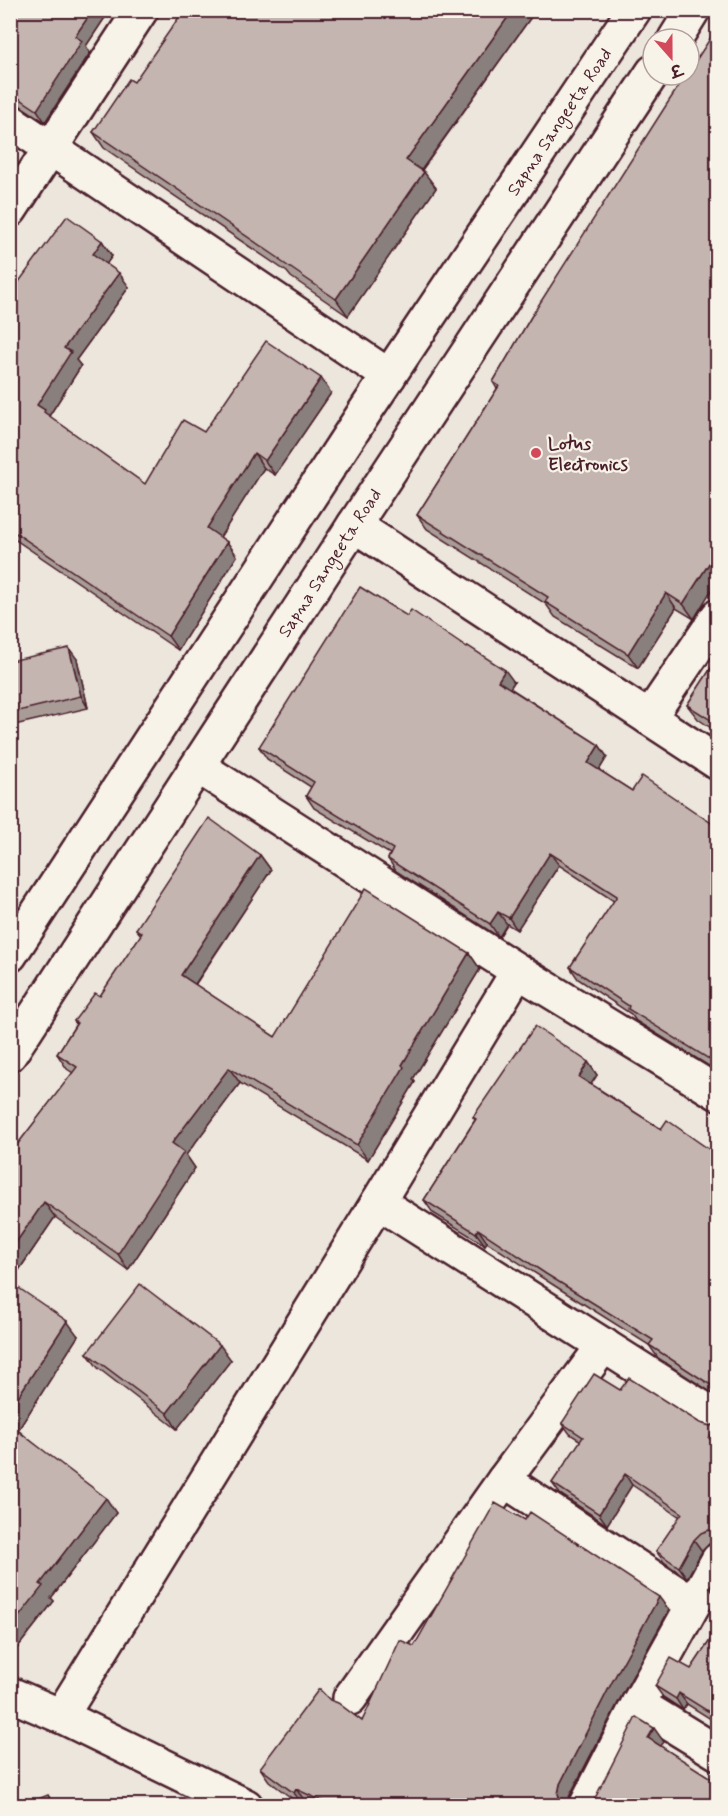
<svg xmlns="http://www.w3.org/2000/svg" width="728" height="1816" viewBox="0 0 728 1816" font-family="Mynerve,'Playpen Sans Deva',sans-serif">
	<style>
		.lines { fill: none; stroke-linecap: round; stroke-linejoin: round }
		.minor-casing { stroke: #4a1f2b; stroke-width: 38 }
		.major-casing { stroke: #4a1f2b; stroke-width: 38 }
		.minor { stroke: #f7f3e8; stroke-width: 33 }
		.major { stroke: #f7f3e8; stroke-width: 33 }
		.wall { fill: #a99c97; stroke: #4a1f2b; stroke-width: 1.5 }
		.shaded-wall { fill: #897f7b; stroke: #4a1f2b; stroke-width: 1.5 }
		.building { fill: #c4b5b0; stroke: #4a1f2b; stroke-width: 1.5 }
		.poi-dot { fill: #d1495b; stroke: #f7f3e8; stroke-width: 2 }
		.labels { text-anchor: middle; stroke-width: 4.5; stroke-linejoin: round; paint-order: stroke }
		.street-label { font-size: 18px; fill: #4a1f2b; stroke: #f7f3e8 }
		.poi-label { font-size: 18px; font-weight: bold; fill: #4a1f2b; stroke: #f7f3e8; text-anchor: start }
	</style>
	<rect width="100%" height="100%" fill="#ece6dd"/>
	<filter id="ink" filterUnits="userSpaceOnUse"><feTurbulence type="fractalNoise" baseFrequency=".0167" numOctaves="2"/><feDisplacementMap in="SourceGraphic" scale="12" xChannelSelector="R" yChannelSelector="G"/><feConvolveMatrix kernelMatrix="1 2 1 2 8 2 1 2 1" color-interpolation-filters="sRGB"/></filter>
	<g filter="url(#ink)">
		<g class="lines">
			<g class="minor-casing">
				<g id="minor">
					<polyline points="10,121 389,376"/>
					<polyline points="10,210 141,10"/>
					<polyline points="354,525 718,763"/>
					<polyline points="649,718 718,616"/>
					<polyline points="199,767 518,971 718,1093"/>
					<polyline points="378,1202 718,1418"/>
					<polyline points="504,1480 604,1345"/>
					<polyline points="10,1694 61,1716 246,1806"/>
					<polyline points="350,1698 504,1480 693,1604"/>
					<polyline points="638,1704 718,1753"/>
					<polyline points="61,1716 378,1202 518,971"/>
					<polyline points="586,1806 638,1704 718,1560"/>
				</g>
			</g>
			<g class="major-casing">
				<g id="major">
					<polyline points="675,39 693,10"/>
					<path id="s1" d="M 10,955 L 368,407 L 634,10"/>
					<path id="s2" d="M 10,1054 L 354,525 L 653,72"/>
				</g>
			</g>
			<use href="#minor" class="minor"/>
			<use href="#major" class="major"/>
		</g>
		<g class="wall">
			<polygon points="10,10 110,10 86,46 90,53 45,122 10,99"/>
			<polygon points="536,10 422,170 436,188 348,316 291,277 287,272 104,148 93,132 134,82"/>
			<polygon points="102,241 112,256 106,264 129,287 76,360 81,366 49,416 145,484 204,432 331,393 275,475 264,468 220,537 227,542 237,556 178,650 10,536 10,294"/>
			<polygon points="531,317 694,619 676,608 638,668 555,617 546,604 427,529 417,515 497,389 493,382"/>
			<polygon points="77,659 88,708 10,726 10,661"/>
			<polygon points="717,659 717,732 698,719 687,705"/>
			<polygon points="514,682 510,688 599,745 607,757 599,770 632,791 717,827 717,1071 636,1021 631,1014 578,979 570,967 614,901 559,865 517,930 507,924 499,937 396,871 388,859 390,854 314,808 306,796 311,787 267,759 259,747"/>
			<polygon points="260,855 271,870 195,985 275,1037 469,953 480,969 413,1079 415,1082 368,1160 240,1083 186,1155 195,1168 128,1270 55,1217 11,1282 78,1336 18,1430 116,1513 51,1598 54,1601 14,1652 10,1650 10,1154 73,1073 67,1069 57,1054 76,1024 74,1021 100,996 141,935 136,929"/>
			<polygon points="588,1062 597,1075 591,1084 661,1129 717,1155 717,1396 658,1358 649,1345 555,1286 487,1242 485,1245 433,1213 424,1200 475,1120 473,1117"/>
			<polygon points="87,1353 231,1360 177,1429 98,1368"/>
			<polygon points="620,1390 700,1423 710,1426 717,1424 717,1541 709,1544 702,1551 687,1578 664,1562 656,1551 680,1517 632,1485 607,1525 560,1494 552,1483 581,1441 570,1434 562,1423"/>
			<polygon points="717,1575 717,1598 710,1588"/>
			<polygon points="669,1610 622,1695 569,1797 568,1806 313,1806 306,1802 303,1806 302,1806 269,1781 260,1768 330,1700 362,1721 414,1646"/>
			<polygon points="717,1630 717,1723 687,1704 683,1710 663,1697 655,1686 691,1669"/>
		</g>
		<g class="shaded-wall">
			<polygon points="93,10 110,10 86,46 90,53 45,122 37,110 75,36"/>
			<polygon points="513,10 536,10 417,176 406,160"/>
			<polygon points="424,172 436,188 348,316 336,299"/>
			<polygon points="102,241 112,256 103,269 93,254"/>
			<polygon points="119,273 129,287 76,360 81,366 49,416 55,424 37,405 64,348"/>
			<polygon points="321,378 331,393 275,475 265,461"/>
			<polygon points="254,453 264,468 217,542 207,528"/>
			<polygon points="227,542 237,556 178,650 168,636"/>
			<polygon points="717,551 717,581 694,619 683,604"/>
			<polygon points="666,593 676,608 638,668 628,654"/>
			<polygon points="69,648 77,659 88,708 81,696"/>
			<polygon points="505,670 514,682 507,693 498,681"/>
			<polygon points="599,745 607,757 596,775 588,763"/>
			<polygon points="550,853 559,865 517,930 509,918"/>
			<polygon points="260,855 271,870 191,990 181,975"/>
			<polygon points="498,912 507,924 499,937 490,924"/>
			<polygon points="469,953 480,969 413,1079 415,1082 368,1160 357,1145 402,1065"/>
			<polygon points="588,1062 597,1075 588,1089 579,1077"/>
			<polygon points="229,1068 240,1083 186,1155 195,1168 128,1270 118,1254 172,1143"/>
			<polygon points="44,1202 55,1217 10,1283 10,1251"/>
			<polygon points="478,1229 487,1242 485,1245 476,1233"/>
			<polygon points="67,1321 78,1336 15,1435 10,1429 10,1409"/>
			<polygon points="220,1345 231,1360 177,1429 167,1413"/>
			<polygon points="717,1426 717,1448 709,1438"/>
			<polygon points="625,1474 632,1485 607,1525 599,1514"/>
			<polygon points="106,1498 116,1513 51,1598 54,1601 14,1652 10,1647 10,1628 40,1584"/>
			<polygon points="694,1540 702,1551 687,1578 679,1567"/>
			<polygon points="659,1597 669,1610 622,1695 569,1797 568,1806 563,1806 558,1794 560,1784 612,1682"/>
			<polygon points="679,1693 687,1704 683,1710 676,1699"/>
			<polygon points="654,1728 664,1742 657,1751 648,1738"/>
			<polygon points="296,1789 306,1802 303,1806 294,1793"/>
			<polygon points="48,1795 55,1806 52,1806"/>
		</g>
		<g class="building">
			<polygon points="10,10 93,10 75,36 82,41 37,110 10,92"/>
			<polygon points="184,10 513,10 406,160 424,172 336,299 279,260 280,259 93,132 129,79 134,82"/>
			<polygon points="717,28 717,551 683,604 666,593 628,654 545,602 548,597 417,515 499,386 493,382 531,317 665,107 686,75 689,75 689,71"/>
			<polygon points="67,216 102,241 93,254 119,273 64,348 71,352 37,405 45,410 44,412 145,484 183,420 204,432 266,341 321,378 265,461 254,453 207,528 227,542 168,636 10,529 10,294"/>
			<polygon points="360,587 407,616 411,610 467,648 468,646 505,670 498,681 599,745 588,763 632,791 642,776 717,827 717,1064 628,1009 629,1006 570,967 617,896 550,853 509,918 498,912 490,924 388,859 393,849 306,796 314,782 259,747"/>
			<polygon points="69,648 81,696 10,713 10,661"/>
			<polygon points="717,659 717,724 687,705"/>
			<polygon points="209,818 260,855 181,975 275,1037 366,888 469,953 402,1065 404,1067 357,1145 229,1068 172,1143 184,1152 118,1254 44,1202 10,1251 10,1154 77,1067 57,1054 77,1023 74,1021 95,993 100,996 142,933 136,929"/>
			<polygon points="535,1026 588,1062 579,1077 661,1129 667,1120 717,1155 717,1389 649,1345 653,1340 546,1274 478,1229 476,1233 424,1200 476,1119 473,1117"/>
			<polygon points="10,1282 67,1321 10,1409"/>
			<polygon points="140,1284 220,1345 167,1413 87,1353"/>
			<polygon points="594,1374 620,1390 629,1378 700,1423 710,1426 717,1424 717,1426 709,1438 717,1444 717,1532 709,1530 701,1533 694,1540 679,1567 656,1551 682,1513 625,1474 599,1514 552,1483 583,1437 562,1423"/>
			<polygon points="10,1425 106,1498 40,1584 43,1586 10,1628"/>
			<polygon points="495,1503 525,1520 530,1512 659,1597 612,1682 560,1784 558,1794 561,1803 564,1806 333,1806 296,1789 294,1793 260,1768 319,1689 330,1700 338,1703 362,1721 400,1640 414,1646"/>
			<polygon points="717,1575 717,1592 710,1588"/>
			<polygon points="717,1630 717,1717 679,1693 676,1699 655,1686 671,1658 691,1669"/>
			<polygon points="636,1717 654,1728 648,1738 717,1782 717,1806 590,1806 593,1802"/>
			<polygon points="48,1795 52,1806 21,1806"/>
		</g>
	</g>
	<circle class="poi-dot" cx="536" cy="453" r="6"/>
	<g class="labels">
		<g class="street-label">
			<text dy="6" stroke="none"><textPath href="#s1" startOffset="998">Sapna Sangeeta Road</textPath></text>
			<text dy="6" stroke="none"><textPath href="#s2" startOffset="586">Sapna Sangeeta Road</textPath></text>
		</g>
		<g class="poi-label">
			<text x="548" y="449">Lotus<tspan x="548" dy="21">Electronics</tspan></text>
		</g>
	</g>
	<rect width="728" height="1816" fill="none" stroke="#f7f3e8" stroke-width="36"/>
	<rect x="18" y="18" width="692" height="1780" fill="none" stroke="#4a1f2b" stroke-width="2" filter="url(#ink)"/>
	<g transform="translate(671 57) rotate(159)"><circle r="28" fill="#f7f3e8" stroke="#b29e9c" stroke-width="1.5"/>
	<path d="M0-4.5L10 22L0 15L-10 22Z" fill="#d1495b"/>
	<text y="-9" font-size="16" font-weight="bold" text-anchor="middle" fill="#4a1f2b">उ</text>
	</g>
</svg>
